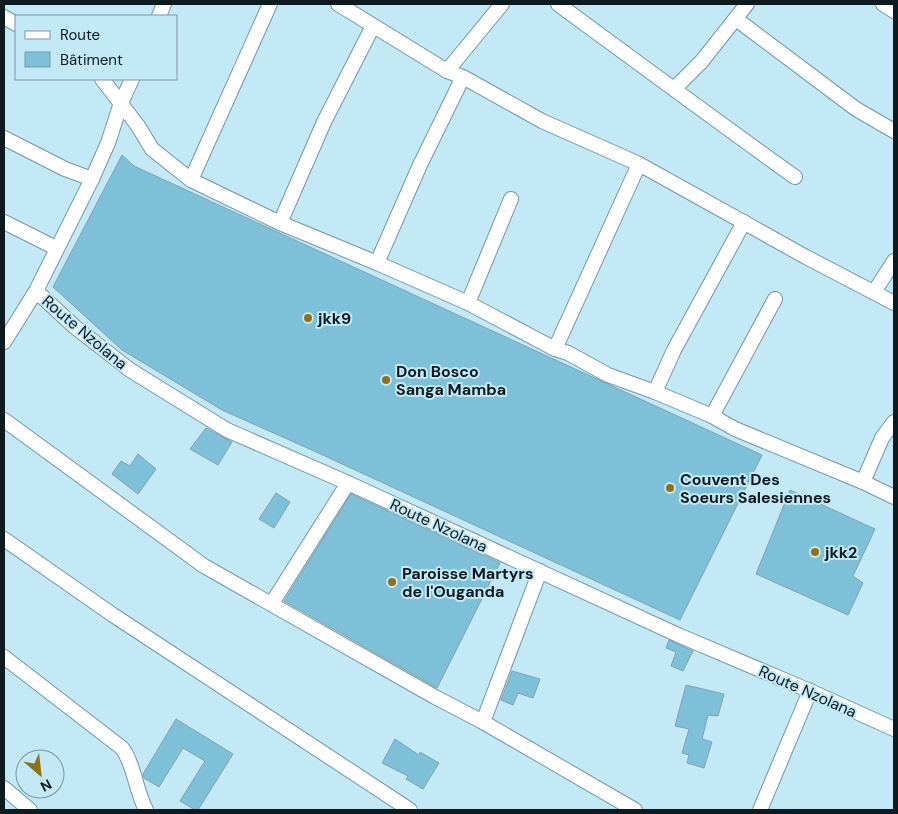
<svg xmlns="http://www.w3.org/2000/svg" width="898" height="814" viewBox="0 0 898 814" font-family="'DM Sans',sans-serif">
	<style>
		.building { fill: #7ec0d7; stroke: #7fa2af }
		.lines { fill: none; stroke-linecap: round; stroke-linejoin: round }
		.minor-casing { stroke: #7397a3; stroke-width: 16 }
		.minor { stroke: #fff; stroke-width: 14 }
		.poi-dot { fill: #917016; stroke: #c3e8f6; stroke-width: 2 }
		.labels { text-anchor: middle; stroke-width: 4; stroke-linejoin: round; paint-order: stroke }
		.poi-label { font-size: 16px; font-weight: bold; fill: #0d1b20; stroke: #c3e8f6; text-anchor: start }
		.street-label { font-size: 16px; fill: #0d1b20; stroke: #c3e8f6 }
	</style>
	<rect width="100%" height="100%" fill="#c3e8f6"/>
	<g class="building">
		<polygon points="122,155 134,166 762,455 680,620 314,451 222,410 122,350 53,287"/>
		<polygon points="206,428 232,442 218,465 190,449"/>
		<polygon points="138,454 156,469 138,494 112,474 121,461 130,466"/>
		<polygon points="790,490 875,529 853,576 863,583 848,615 756,574"/>
		<polygon points="276,493 290,502 274,528 259,519"/>
		<polygon points="351,494 500,563 437,688 284,601"/>
		<polygon points="669,640 693,651 683,671 671,666 676,652 666,648"/>
		<polygon points="512,671 540,679 533,698 518,693 513,705 501,700"/>
		<polygon points="686,685 724,694 718,716 708,715 702,739 712,742 704,768 687,763 689,755 682,753 689,729 675,726"/>
		<polygon points="176,719 233,754 198,810 195,810 180,801 205,761 183,748 159,787 144,778 143,774"/>
		<polygon points="395,739 419,755 420,752 439,763 423,789 406,779 408,776 382,763"/>
	</g>
	<g class="lines">
		<g class="minor-casing">
			<g id="minor">
				<polyline points="338,4 447,71 463,77 542,121 639,164 806,257 894,303"/>
				<path d="M 558,4 C 637,62 715,120 795,177"/>
				<polyline points="883,4 894,11"/>
				<polyline points="159,16 164,4"/>
				<polyline points="4,17 16,24"/>
				<polyline points="736,19 856,109 894,131"/>
				<polyline points="447,71 502,4"/>
				<polyline points="102,79 138,126 152,149 191,180 280,223 377,263 468,303 555,349 568,353 608,375 655,392 712,416 735,429 863,482 894,497"/>
				<polyline points="674,89 702,61 747,4"/>
				<polyline points="4,138 65,169 92,179"/>
				<polyline points="191,180 270,4"/>
				<polyline points="4,222 56,248"/>
				<polyline points="280,223 324,122 373,26"/>
				<polyline points="377,263 420,165 463,77"/>
				<polyline points="36,291 75,327 130,370 227,430 348,483 678,635 810,691 894,729"/>
				<polyline points="874,292 894,261"/>
				<polyline points="468,303 511,199"/>
				<polyline points="4,342 36,291 92,179 108,143 121,103 132,79"/>
				<polyline points="555,349 639,164"/>
				<polyline points="655,392 674,350 744,222"/>
				<polyline points="712,416 775,299"/>
				<polyline points="4,420 204,566 435,697 483,722 635,810"/>
				<polyline points="863,482 882,438 894,422"/>
				<polyline points="4,539 113,615 410,810"/>
				<polyline points="272,603 348,483"/>
				<path d="M 4,657 L 122,748 C 134,764 136,791 146,810"/>
				<polyline points="483,722 540,571"/>
				<polyline points="4,788 30,810"/>
				<polyline points="760,810 810,691"/>
			</g>
		</g>
		<use href="#minor" class="minor"/>
	</g>
	<g class="poi-dot">
		<circle cx="308" cy="318" r="5"/>
		<circle cx="386" cy="380" r="5"/>
		<circle cx="670" cy="488" r="5"/>
		<circle cx="815" cy="552" r="5"/>
		<circle cx="392" cy="582" r="5"/>
	</g>
	<g class="labels">
		<g class="poi-label">
			<text x="318" y="324">jkk9</text>
			<text x="396" y="377">Don Bosco<tspan x="396" dy="18">Sanga Mamba</tspan></text>
			<text x="680" y="485">Couvent Des<tspan x="680" dy="18">Soeurs Salesiennes</tspan></text>
			<text x="825" y="558">jkk2</text>
			<text x="402" y="579">Paroisse Martyrs<tspan x="402" dy="18">de l'Ouganda</tspan></text>
		</g>
		<g class="street-label">
			<text transform="translate(85 332) rotate(40)" y="6">Route Nzolana</text>
			<text transform="translate(439 525) rotate(25)" y="6">Route Nzolana</text>
			<text transform="translate(808 691) rotate(24)" y="6">Route Nzolana</text>
		</g>
	</g>
	<rect width="898" height="814" fill="none" stroke="#0d1b20" stroke-width="10"/>
	<rect x="15" y="15" width="162" height="65" fill="#c3e8f6" stroke="#7a96a0"/>
	<rect x="25" y="31" width="25" height="8" fill="#ffffff" stroke="#7a96a0"/>
	<text x="60" y="40" font-size="15" fill="#0d1b20">Route</text>
	<rect x="25" y="52" width="25" height="15" fill="#7ec0d7" stroke="#7a96a0"/>
	<text x="60" y="65" font-size="15" fill="#0d1b20">Bâtiment</text>
	<g transform="translate(40 774) rotate(152)"><circle r="24" fill="#c3e8f6" stroke="#7a96a0"/>
	<path d="M0-4L9 19L0 12L-9 19Z" fill="#917016"/>
	<text y="-8" font-size="14" font-weight="bold" text-anchor="middle" fill="#0d1b20">N</text>
	</g>
</svg>
